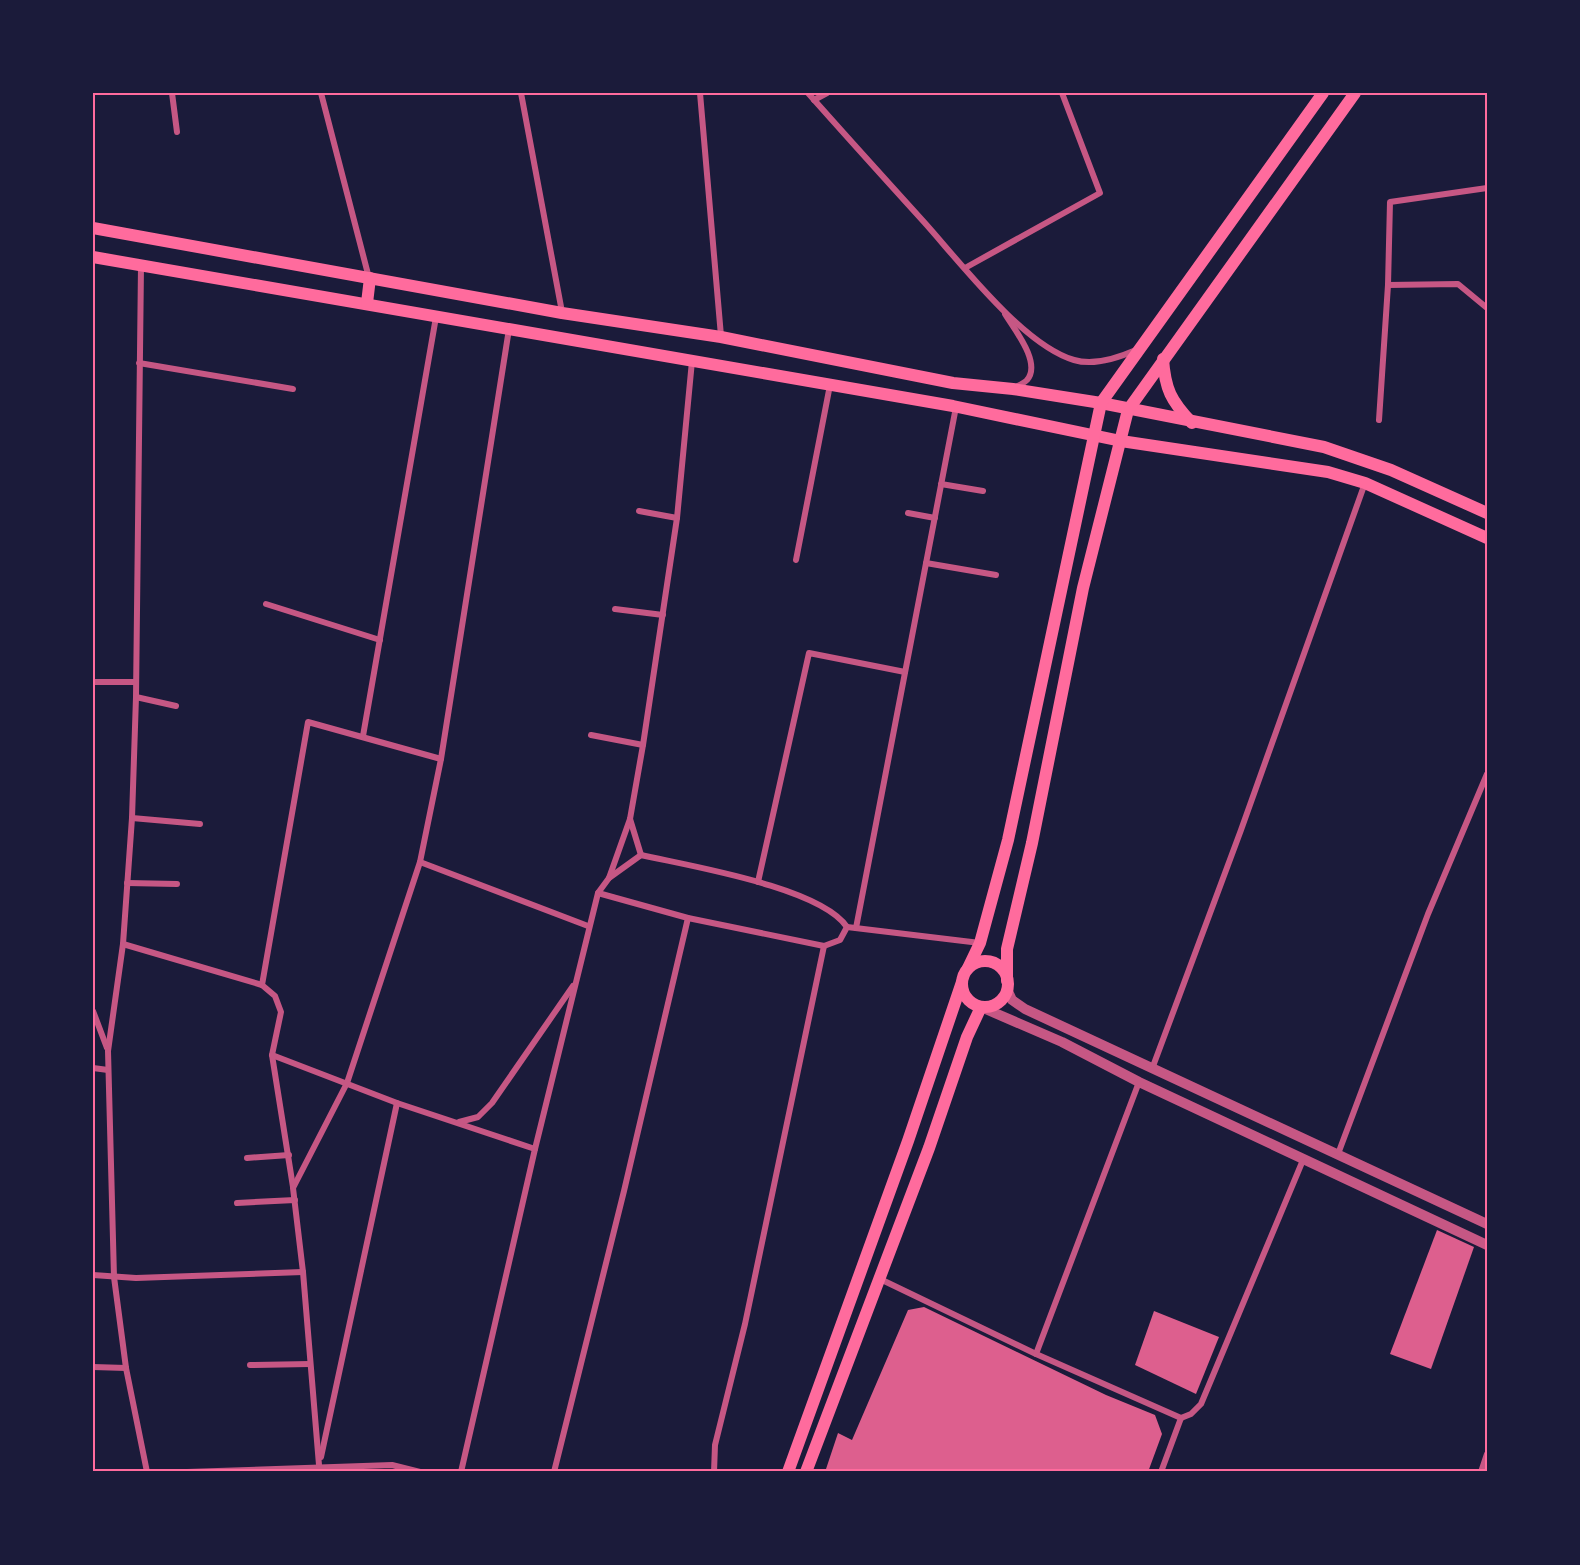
<svg xmlns="http://www.w3.org/2000/svg" width="1580" height="1565" viewBox="0 0 1580 1565" font-family="Roboto,sans-serif">
	<style>
		.building { fill: #dd5f8e }
		.lines { fill: none; stroke-linecap: round; stroke-linejoin: round }
		.minor { stroke: #c65784; stroke-width: 6 }
		.tertiary { stroke: #c65784; stroke-width: 10 }
		.secondary { stroke: #ff6b9d; stroke-width: 12 }
		.neatline { fill: none; stroke: #ff6b9d; stroke-width: 2 }
	</style>
	<rect width="100%" height="100%" fill="#1b1b3a"/>
	<g class="building">
		<polygon points="1437,1230 1474,1247 1431,1369 1390,1354"/>
		<polygon points="924,1307 1106,1395 1155,1415 1162,1434 1148,1472 825,1472 838,1433 852,1440 908,1310"/>
		<polygon points="1154,1311 1219,1337 1196,1394 1135,1365"/>
	</g>
	<g class="lines">
		<g class="minor">
			<polyline points="172,93 177,132"/>
			<polyline points="321,93 369,278"/>
			<polyline points="521,93 562,312"/>
			<polyline points="700,93 721,336"/>
			<path d="M 808,93 C 846,136 885,179 924,222 C 960,262 1023,345 1074,360 C 1094,366 1118,358 1136,350"/>
			<polyline points="814,100 827,93"/>
			<polyline points="141,266 136,697 132,818 123,944 108,1051 114,1277 126,1368 147,1472"/>
			<polyline points="965,268 1100,193 1062,93"/>
			<polyline points="1388,285 1458,284 1487,308"/>
			<path d="M 1005,314 C 1014,329 1042,363 1027,380 C 1024,383 1018,386 1014,388"/>
			<polyline points="139,363 293,389"/>
			<polyline points="1379,420 1388,285 1390,202 1487,188"/>
			<polyline points="941,484 983,491"/>
			<polyline points="639,511 677,518"/>
			<polyline points="908,513 935,518"/>
			<polyline points="796,560 830,385"/>
			<polyline points="926,563 996,575"/>
			<polyline points="266,604 380,640"/>
			<polyline points="615,609 663,615"/>
			<polyline points="93,682 135,682"/>
			<polyline points="136,697 176,706"/>
			<polyline points="591,735 643,745"/>
			<polyline points="363,736 436,317"/>
			<polyline points="132,818 200,824"/>
			<polyline points="630,819 641,855"/>
			<polyline points="420,862 588,926"/>
			<polyline points="609,878 630,819 643,745 677,518 692,361"/>
			<polyline points="758,882 809,653 905,672"/>
			<polyline points="127,883 177,884"/>
			<polyline points="598,893 688,918 824,946 840,940 847,927 980,943"/>
			<polyline points="856,928 956,407"/>
			<polyline points="123,944 262,985"/>
			<polyline points="93,1011 107,1048"/>
			<polyline points="272,1055 397,1103 535,1149"/>
			<polyline points="93,1068 108,1070"/>
			<polyline points="1152,1069 1241,830 1365,483"/>
			<polyline points="459,1122 478,1117 492,1103 573,986"/>
			<polyline points="1338,1154 1428,914 1487,774"/>
			<polyline points="247,1158 289,1155"/>
			<polyline points="293,1187 272,1055 281,1012 275,996 262,985 308,722 441,759"/>
			<polyline points="237,1203 295,1200"/>
			<polyline points="93,1275 136,1278 303,1272"/>
			<polyline points="880,1279 1036,1354 1181,1418"/>
			<polyline points="1036,1354 1139,1082"/>
			<polyline points="250,1365 310,1364"/>
			<polyline points="93,1367 126,1368"/>
			<polyline points="1181,1418 1191,1414 1201,1404 1303,1160"/>
			<polyline points="321,1457 397,1103"/>
			<polyline points="319,1465 303,1272 293,1188 347,1083 420,862 441,759 509,329"/>
			<polyline points="187,1472 392,1465 420,1472"/>
			<path d="M 461,1472 L 535,1149 L 598,893 L 609,878 L 641,855 C 689,866 820,887 847,927"/>
			<polyline points="554,1472 624,1191 688,918"/>
			<polyline points="714,1472 715,1445 745,1324 824,946"/>
			<polyline points="1161,1472 1181,1418"/>
			<polyline points="1481,1472 1487,1454"/>
		</g>
		<g class="tertiary">
			<polyline points="1007,989 1012,1000 1025,1009 1487,1224"/>
			<polyline points="981,1007 1062,1042 1139,1082 1487,1245"/>
		</g>
		<g class="secondary">
			<polyline points="93,228 562,313 721,337 953,383 1013,389 1101,403 1324,447 1391,470 1487,513"/>
			<polyline points="93,257 953,406 1121,441 1328,472 1365,483 1487,538"/>
			<polyline points="367,303 370,278"/>
			<path d="M 1163,359 C 1165,389 1171,401 1192,423"/>
			<circle cx="985" cy="984" r="23"/>
			<polyline points="968,968 980,943 1008,840 1101,403 1323,93"/>
			<polyline points="1007,981 1007,949 1032,843 1083,588 1128,410 1355,93"/>
			<polyline points="788,1472 908,1141 962,982"/>
			<polyline points="806,1472 929,1148 967,1037 981,1007"/>
		</g>
	</g>
	<rect width="1580" height="1565" fill="none" stroke="#1b1b3a" stroke-width="189"/>
	<rect x="94" y="94" width="1392" height="1376" class="neatline"/>
</svg>
